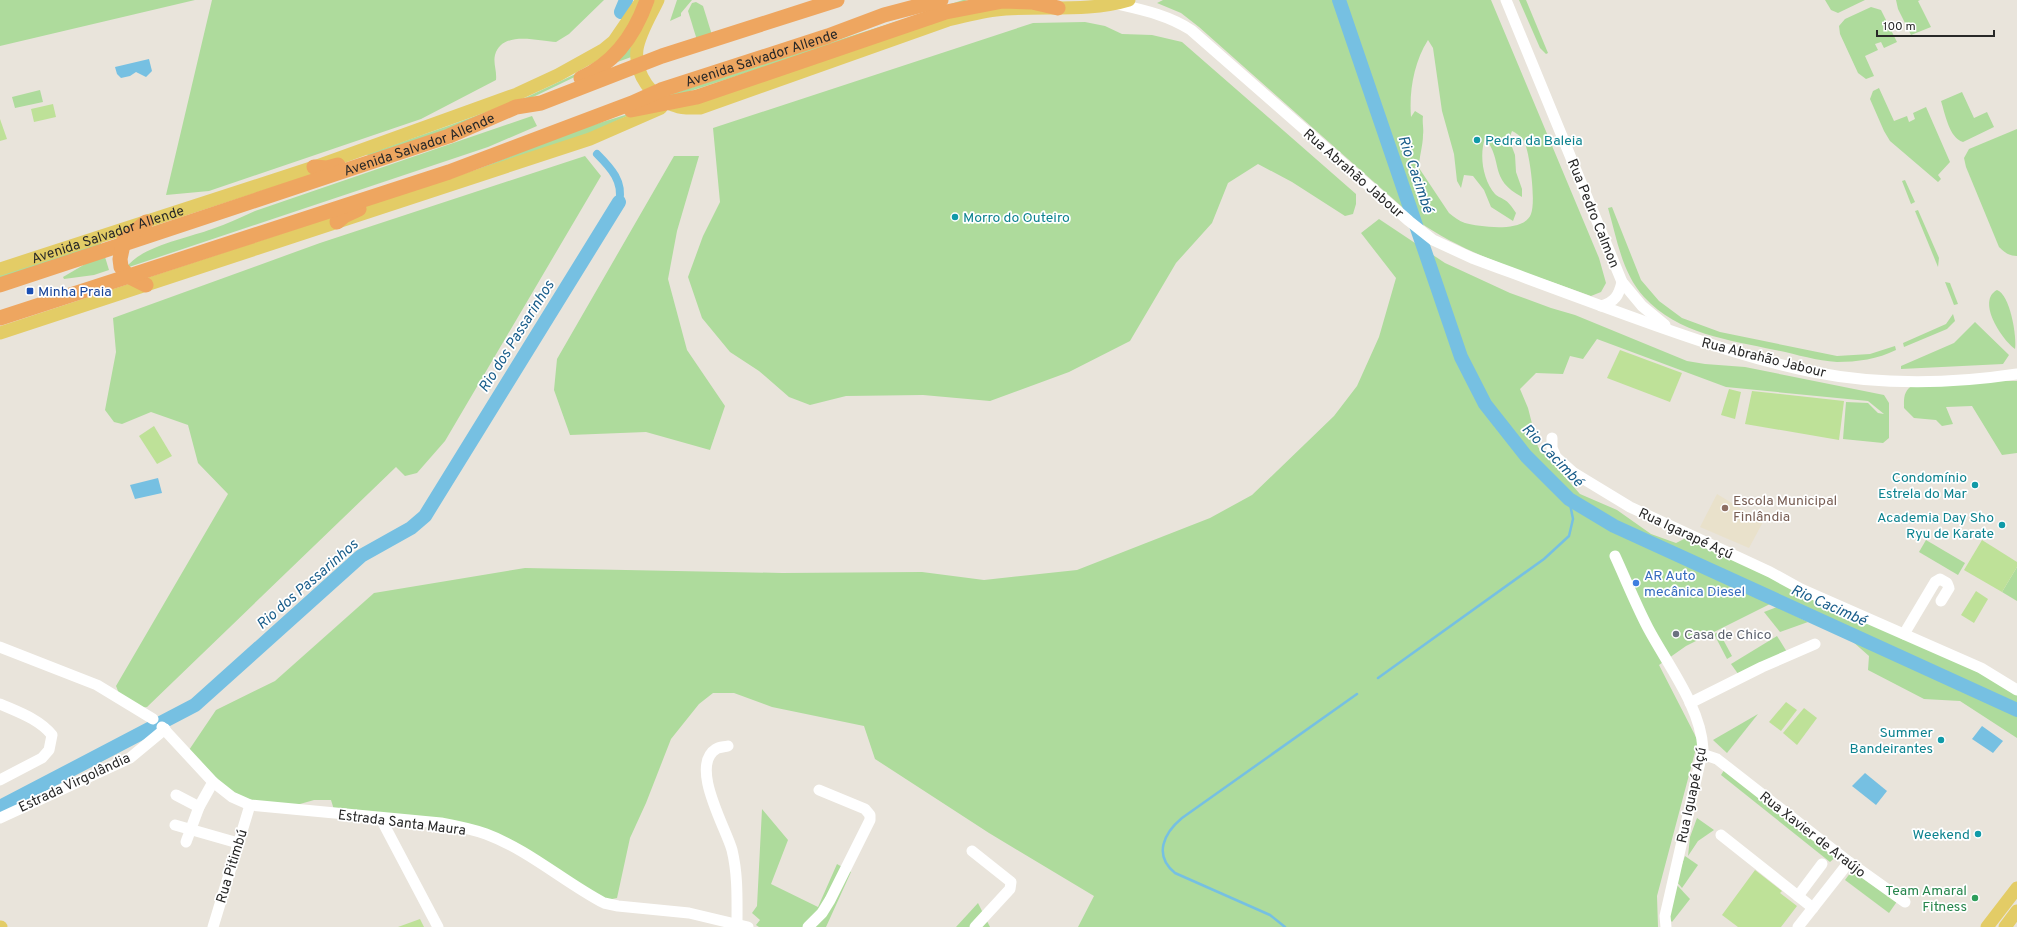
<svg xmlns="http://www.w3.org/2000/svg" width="2017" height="927" viewBox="0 0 2017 927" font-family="Overpass,sans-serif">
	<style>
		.education { fill: #e9e1cb }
		.green { fill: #aedb9c; fill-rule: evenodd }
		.pitch { fill: #bee198 }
		.water { fill: #76c0e2 }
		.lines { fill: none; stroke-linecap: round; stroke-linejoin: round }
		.stream { stroke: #76c0e2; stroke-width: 2.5 }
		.canal { stroke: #76c0e2; stroke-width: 8 }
		.river { stroke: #76c0e2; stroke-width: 14 }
		.minor { stroke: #fff; stroke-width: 11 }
		.major { stroke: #e3cc66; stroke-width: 13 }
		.highway { stroke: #eea660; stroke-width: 15 }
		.culture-dot { fill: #0f9aa8; stroke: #fff; stroke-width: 1.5 }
		.transit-dot { fill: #1a4fb4; stroke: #fff; stroke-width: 1.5 }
		.education-dot { fill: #8d6e63; stroke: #fff; stroke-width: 1.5 }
		.shop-dot { fill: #3f7fe0; stroke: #fff; stroke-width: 1.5 }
		.worship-dot { fill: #6b7280; stroke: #fff; stroke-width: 1.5 }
		.leisure-dot { fill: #2e9e5b; stroke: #fff; stroke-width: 1.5 }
		.labels { text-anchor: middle; stroke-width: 3.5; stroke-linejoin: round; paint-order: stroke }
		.street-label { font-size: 14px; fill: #282828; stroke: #fff }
		.culture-label { font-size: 14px; fill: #0d838f; stroke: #fff; text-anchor: end }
		.transit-label { font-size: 14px; fill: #164399; stroke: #fff; text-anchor: start }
		.education-label { font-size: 14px; fill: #785e54; stroke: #fff; text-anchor: start }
		.shop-label { font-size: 14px; fill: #366cbe; stroke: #fff; text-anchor: start }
		.worship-label { font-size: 14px; fill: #5b616d; stroke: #fff; text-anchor: start }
		.leisure-label { font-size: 14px; fill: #27864d; stroke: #fff; text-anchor: end }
		.water-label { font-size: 15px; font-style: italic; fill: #195d8a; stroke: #fff }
	</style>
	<rect width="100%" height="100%" fill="#e9e4db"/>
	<polygon class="education" points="1717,494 1763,522 1749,548 1700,527"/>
	<g class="green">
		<polygon points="0,0 195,0 0,46"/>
		<path d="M 212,0 L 604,0 L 569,34 L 556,42 C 538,41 502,30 495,55 C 493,63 497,71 496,80 L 421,119 L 209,191 L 166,195 Z"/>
		<polygon points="677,0 692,0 681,13 681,16 670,21"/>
		<polygon points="963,0 968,0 660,101 656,99"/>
		<path d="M 1163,0 L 1491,0 L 1599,258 L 1606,283 L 1601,292 L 1591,296 C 1532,274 1469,257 1418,221 L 1199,27 L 1181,13 L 1157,3 ZM 1428,40 L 1433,48 L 1442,111 L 1454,154 L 1457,181 L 1461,188 L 1464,175 L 1473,176 L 1484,190 L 1491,207 L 1513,221 L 1516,213 C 1512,207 1509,202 1503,199 C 1500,197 1498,197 1495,194 C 1483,180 1479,156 1485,138 C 1504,161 1488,179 1522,197 L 1522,189 L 1516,172 L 1515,155 L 1509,139 L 1512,131 C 1516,133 1522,137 1524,141 C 1530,153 1536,202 1531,214 C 1524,233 1481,227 1465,223 C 1459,221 1454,217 1449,213 L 1419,168 C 1419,156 1423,146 1423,135 C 1424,128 1422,123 1423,116 L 1415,111 L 1411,117 C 1409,91 1414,62 1428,40 Z"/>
		<polygon points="1519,0 1526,0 1548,53 1546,54 1540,48"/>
		<polygon points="1825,0 1865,0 1838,13 1831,10"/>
		<polygon points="1896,0 1920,0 1918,1 1931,27 1911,35 1898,9"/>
		<polygon points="696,2 703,6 712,35 697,40 688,11 692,3"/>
		<polygon points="1871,7 1881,10 1897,42 1884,48 1881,42 1875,44 1878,50 1865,56 1874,76 1866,79 1858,73 1840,34 1839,26 1845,19"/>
		<polygon points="1085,22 1105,26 1122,34 1152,35 1182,42 1356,194 1356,204 1353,214 1345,216 1292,182 1258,164 1228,183 1212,223 1176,263 1130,341 1069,372 990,401 923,395 846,396 810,405 789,397 759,371 730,352 702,318 688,277 703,236 720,202 713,128 1033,23"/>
		<polygon points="632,38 634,56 612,64"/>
		<polygon points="584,70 585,72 529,99 449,129 368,156 367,154 448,126 527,97"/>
		<polygon points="1879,88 1894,121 1907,116 1909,122 1915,119 1913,113 1926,107 1950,162 1938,175 1941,179 1938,182 1890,141 1884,131 1870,99 1873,91"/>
		<polygon points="40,90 43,102 15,108 12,97"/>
		<path d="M 1962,92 L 1974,118 L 1987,112 L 1994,127 L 1963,142 C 1949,138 1945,113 1941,101 Z"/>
		<polygon points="635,112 583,137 471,172 573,131"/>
		<path d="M 532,116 L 537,126 L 488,147 L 126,268 C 141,246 188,238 212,229 C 227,224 241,217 255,211 Z"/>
		<path d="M 2017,129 L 2017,256 C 2009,256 2004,252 1999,247 L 1966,167 L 1964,158 L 1969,149 Z"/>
		<polygon points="585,156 601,176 445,441 417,473 405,476 396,467 147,707 140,708 120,696 116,686 228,494 198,463 188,425 151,412 122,424 114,422 105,410 116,352 113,318 320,243"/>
		<polygon points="674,156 699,156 677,231 668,279 687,350 725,406 710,450 646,432 570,435 554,390 557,359"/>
		<polygon points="1905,180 1915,202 1911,204 1902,181"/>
		<path d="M 1612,207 L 1641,280 L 1659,301 L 1682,318 L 1720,332 L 1837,356 L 1870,354 L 1895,346 L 1896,350 C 1878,359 1857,362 1837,362 C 1816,361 1795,354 1775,350 C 1729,340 1678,334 1644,297 C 1622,273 1617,239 1608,208 Z"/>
		<polygon points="1918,210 1939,258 1938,267 1915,211"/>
		<path d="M 1379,219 L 1445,263 L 1510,293 L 1551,308 L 1575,315 L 1687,361 L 1705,364 L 1745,367 L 1884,395 L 1889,403 L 1889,438 L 1883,443 L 1843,439 L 1846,402 L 1868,403 L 1878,413 L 1884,414 L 1868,401 L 1726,387 L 1597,339 L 1583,359 L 1570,356 L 1563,374 L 1536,373 L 1520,389 L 1528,408 L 1538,447 L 1580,494 L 1617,510 L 1651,534 L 1676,543 L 1690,536 C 1702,547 1715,555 1731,555 L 1829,597 L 2017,692 L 2017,738 L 1960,701 L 1924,699 L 1868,670 L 1869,656 L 1843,633 L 1774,602 L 1686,646 L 1659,665 L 1698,741 L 1657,896 L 1658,927 L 1078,927 L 1094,896 L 989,833 L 875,759 L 864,726 L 772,707 L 734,693 L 713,693 L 699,704 L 671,739 L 646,803 L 630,838 L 617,898 L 607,900 L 482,829 L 335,813 L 331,800 L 314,800 L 286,808 L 251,805 L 216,780 L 189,750 L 216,710 L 275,681 L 374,593 L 525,568 L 782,573 L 922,572 L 984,580 L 1077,570 L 1210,518 L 1252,495 L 1334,416 L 1357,386 L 1379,337 L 1396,278 L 1361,233 Z"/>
		<polygon points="100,241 102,246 0,280 0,274"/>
		<polygon points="105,257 109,270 94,275 64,279 63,277 87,263"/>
		<polygon points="1945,282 1950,283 1958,304 1954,305"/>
		<path d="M 1997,290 C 2010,294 2017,337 2015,349 C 2002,340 1976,301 1997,290 Z"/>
		<polygon points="1953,314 1955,321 1947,329 1904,347 1903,343 1946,324"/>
		<polygon points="1975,322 2009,355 2003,364 1901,369 1901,366 1954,343"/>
		<path d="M 2017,381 L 2017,453 L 2002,455 L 1972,406 L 1946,407 L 1953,424 L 1942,426 L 1936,420 L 1914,418 L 1904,408 C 1904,401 1903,394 1909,388 C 1919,379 1999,381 2017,381 Z"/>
		<polygon points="1926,540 1965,563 1958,575 1919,552"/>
		<polygon points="2017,567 2017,601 2002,592"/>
		<polygon points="1777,607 1808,622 1780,632 1764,612"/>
		<polygon points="1719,632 1732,656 1727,659 1714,634"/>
		<polygon points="1777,636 1787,652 1741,678 1731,664"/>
		<polygon points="1758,714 1727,753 1713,740"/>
		<polygon points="1728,764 1840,853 1830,862 1721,775"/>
		<polygon points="762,809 788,840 771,884 818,907 837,864 851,872 826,927 759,927 756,925 760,920 752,913 757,906"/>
		<polygon points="1697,818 1714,830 1698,841 1688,856 1690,837"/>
		<polygon points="1685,856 1698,865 1682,888 1676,881"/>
		<polygon points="1854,868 1898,900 1889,913 1845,880"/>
		<polygon points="1676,884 1690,899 1672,922 1667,916"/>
		<polygon points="978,903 990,927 956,927"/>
	</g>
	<g class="pitch">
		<polygon points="53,104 56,117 34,122 31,109"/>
		<polygon points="0,119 7,139 0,141"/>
		<polygon points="1620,350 1682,373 1670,402 1607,378"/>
		<polygon points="1729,389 1741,392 1735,419 1721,415"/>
		<polygon points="1752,391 1844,401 1839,440 1745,424"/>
		<polygon points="154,426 172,456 157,464 139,436"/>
		<polygon points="1982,540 2017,562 2017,567 2002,592 1964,570"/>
		<polygon points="1976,591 1988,599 1974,623 1961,615"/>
		<polygon points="1786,702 1797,710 1781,731 1769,722"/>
		<polygon points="1804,708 1817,718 1797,745 1783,733"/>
		<polygon points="1755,870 1782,891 1780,893 1797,906 1781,927 1738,927 1722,915"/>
		<polygon points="420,919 424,927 398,927"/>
	</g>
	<g class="water">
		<polygon points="149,59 152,71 146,77 136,72 130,76 121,78 117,74 115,67"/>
		<polygon points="158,478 162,493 135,499 130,485"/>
		<polygon points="1982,726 2003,741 1993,753 1972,739"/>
		<polygon points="1865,773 1887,791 1876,805 1852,786"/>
	</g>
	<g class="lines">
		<g class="stream">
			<polyline points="1378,678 1544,559 1569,536 1573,519 1569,499"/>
			<path d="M 1285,927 L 1270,915 L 1175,873 C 1153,855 1164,833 1182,818 L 1357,694"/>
		</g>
		<path class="canal" d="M 597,154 C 611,168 624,182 619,202"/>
		<g class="river">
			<polyline points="1339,0 1461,357 1485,404 1526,456 1569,499 1614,526 2017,710"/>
			<polyline points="621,12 626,0"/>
			<polyline points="0,807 195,705 361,556 411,528 425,516 619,202"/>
		</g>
		<g class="minor">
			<polyline points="1506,0 1622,282 1642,306 1665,325"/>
			<path d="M 1117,4 C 1143,10 1168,15 1191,30 L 1409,221 L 1433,240 L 1472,258 C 1534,281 1595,304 1657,326 C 1708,344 1759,361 1813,372 C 1879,385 1951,384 2017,374"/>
			<path d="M 1601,306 C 1615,302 1619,295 1622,282"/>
			<polyline points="1552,438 1552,448 1556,457 1574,473 1630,507 1770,572 1801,589 1981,668 2017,690"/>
			<path d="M 1615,556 C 1626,580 1636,605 1648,628 C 1667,664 1701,707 1703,749 L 1665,916 L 1666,927"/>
			<polyline points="1904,634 1935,582 1940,579 1947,583 1949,588 1941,601"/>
			<polyline points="0,647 97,685 153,719"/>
			<polyline points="1690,703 1762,667 1815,644"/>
			<path d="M 0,704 C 18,712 39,719 52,735 L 49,750 L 42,758 L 0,780"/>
			<path d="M 162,727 L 213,782 L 232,797 L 250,805 L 441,823 C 457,826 472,829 486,834 C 529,850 564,882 604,903 L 618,906 L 689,913 L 748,927"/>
			<path d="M 728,746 C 724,747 719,747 716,749 C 689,766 726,828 732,850 C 738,875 737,899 737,924"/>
			<polyline points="1702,754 1717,759 1849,862 1905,902"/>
			<polyline points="176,795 199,807 186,842"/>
			<polyline points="199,807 213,782"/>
			<polyline points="0,818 130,758 165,729"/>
			<polyline points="381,819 438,927"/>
			<polyline points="175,825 238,843"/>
			<polyline points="1721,835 1813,908"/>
			<polyline points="972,851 1011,882 1010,889 975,927"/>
			<polyline points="1798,896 1822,864"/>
			<polyline points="213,927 250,805"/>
			<polyline points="808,927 822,913 830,900 870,820 870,815 865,809 819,790"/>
			<polyline points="1798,927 1849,862"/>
		</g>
		<g class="major">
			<path d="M 658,0 C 651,15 640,32 637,49 C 634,74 652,99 676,106 C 683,109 692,108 700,108 L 948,20 C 964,16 980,12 996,10 C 1040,5 1086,13 1129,0"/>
			<path id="s1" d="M 0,269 L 314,167 L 517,94 L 558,75 L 603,50 L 614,41 L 642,0"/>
			<polyline points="0,333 590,139 661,108"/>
			<polyline points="0,927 1,927"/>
			<polyline points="1987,927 2017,888"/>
			<polyline points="2005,927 2017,911"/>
		</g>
		<g class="highway">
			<path d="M 581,78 C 615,63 635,34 647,0"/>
			<polyline points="631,110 697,97 946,12 1003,1 1032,2 1058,8"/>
			<polyline points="314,167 327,168 338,165"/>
			<polyline points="337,222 344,216 359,209"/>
			<path id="s2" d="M 0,285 L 413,148 L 449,136 L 516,107 L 541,103 L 662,56 L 837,0"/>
			<polyline points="146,285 128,276 121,267 120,259 124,240 146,222"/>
			<path id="s3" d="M 0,318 L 449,172 L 632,103 L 661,90 L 828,36 L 884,15 L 941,0"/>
		</g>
	</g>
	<g class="culture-dot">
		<circle cx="1477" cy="140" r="4"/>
		<circle cx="955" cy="217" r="4"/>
		<circle cx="1975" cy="485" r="4"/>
		<circle cx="2002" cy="525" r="4"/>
		<circle cx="1941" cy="740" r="4"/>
		<circle cx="1978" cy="834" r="4"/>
	</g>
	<rect class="transit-dot" x="26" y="287" width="8" height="8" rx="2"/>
	<circle class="education-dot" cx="1725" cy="508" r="4"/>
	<circle class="shop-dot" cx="1636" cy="583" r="4"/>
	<circle class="worship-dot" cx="1676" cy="634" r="4"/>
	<circle class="leisure-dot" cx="1975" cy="898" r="4"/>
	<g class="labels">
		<g class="street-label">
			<text dy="5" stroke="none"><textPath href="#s3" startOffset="805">Avenida Salvador Allende</textPath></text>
			<text dy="5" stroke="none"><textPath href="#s2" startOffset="442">Avenida Salvador Allende</textPath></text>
			<text transform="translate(1354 173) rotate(41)" y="5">Rua Abrahão Jabour</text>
			<text transform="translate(1594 213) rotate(68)" y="5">Rua Pedro Calmon</text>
			<text dy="5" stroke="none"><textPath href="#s1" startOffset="113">Avenida Salvador Allende</textPath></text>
			<text transform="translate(1764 357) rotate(14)" y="5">Rua Abrahão Jabour</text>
			<text transform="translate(1686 533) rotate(25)" y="5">Rua Igarapé Açú</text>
			<text transform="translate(74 782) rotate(-25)" y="5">Estrada Virgolândia</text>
			<text transform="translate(1691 795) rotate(-78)" y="5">Rua Iguapé Açú</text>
			<text transform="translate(402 822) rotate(7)" y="5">Estrada Santa Maura</text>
			<text transform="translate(1813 834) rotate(38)" y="5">Rua Xavier de Araújo</text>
			<text transform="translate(231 866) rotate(-73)" y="5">Rua Pitimbú</text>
		</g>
		<g class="culture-label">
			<text x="1485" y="145" text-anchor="start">Pedra da Baleia</text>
			<text x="963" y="222" text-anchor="start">Morro do Outeiro</text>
			<text x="1967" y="482">Condomínio<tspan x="1967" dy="16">Estrela do Mar</tspan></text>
			<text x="1994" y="522">Academia Day Sho<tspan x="1994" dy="16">Ryu de Karate</tspan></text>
			<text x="1933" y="737">Summer<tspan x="1933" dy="16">Bandeirantes</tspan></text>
			<text x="1970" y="839">Weekend</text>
		</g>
		<g class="transit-label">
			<text x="38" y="296">Minha Praia</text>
		</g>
		<g class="education-label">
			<text x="1733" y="505">Escola Municipal<tspan x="1733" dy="16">Finlândia</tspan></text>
		</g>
		<g class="shop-label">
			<text x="1644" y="580">AR Auto<tspan x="1644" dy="16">mecânica Diesel</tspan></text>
		</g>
		<g class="worship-label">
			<text x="1684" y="639">Casa de Chico</text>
		</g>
		<g class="leisure-label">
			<text x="1967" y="895">Team Amaral<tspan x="1967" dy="16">Fitness</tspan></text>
		</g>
		<g class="water-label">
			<text transform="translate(1416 174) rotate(71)" y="5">Rio Cacimbé</text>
			<text transform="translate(516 336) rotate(-58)" y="5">Rio dos Passarinhos</text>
			<text transform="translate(1553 455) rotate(46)" y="5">Rio Cacimbé</text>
			<text transform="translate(307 584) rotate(-41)" y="5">Rio dos Passarinhos</text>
			<text transform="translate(1829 605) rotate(24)" y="5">Rio Cacimbé</text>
		</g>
	</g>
	<path d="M1877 30v6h117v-6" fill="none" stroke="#282828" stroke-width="2"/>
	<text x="1883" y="30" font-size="12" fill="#282828" stroke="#ffffff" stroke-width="3" paint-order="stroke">100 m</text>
</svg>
